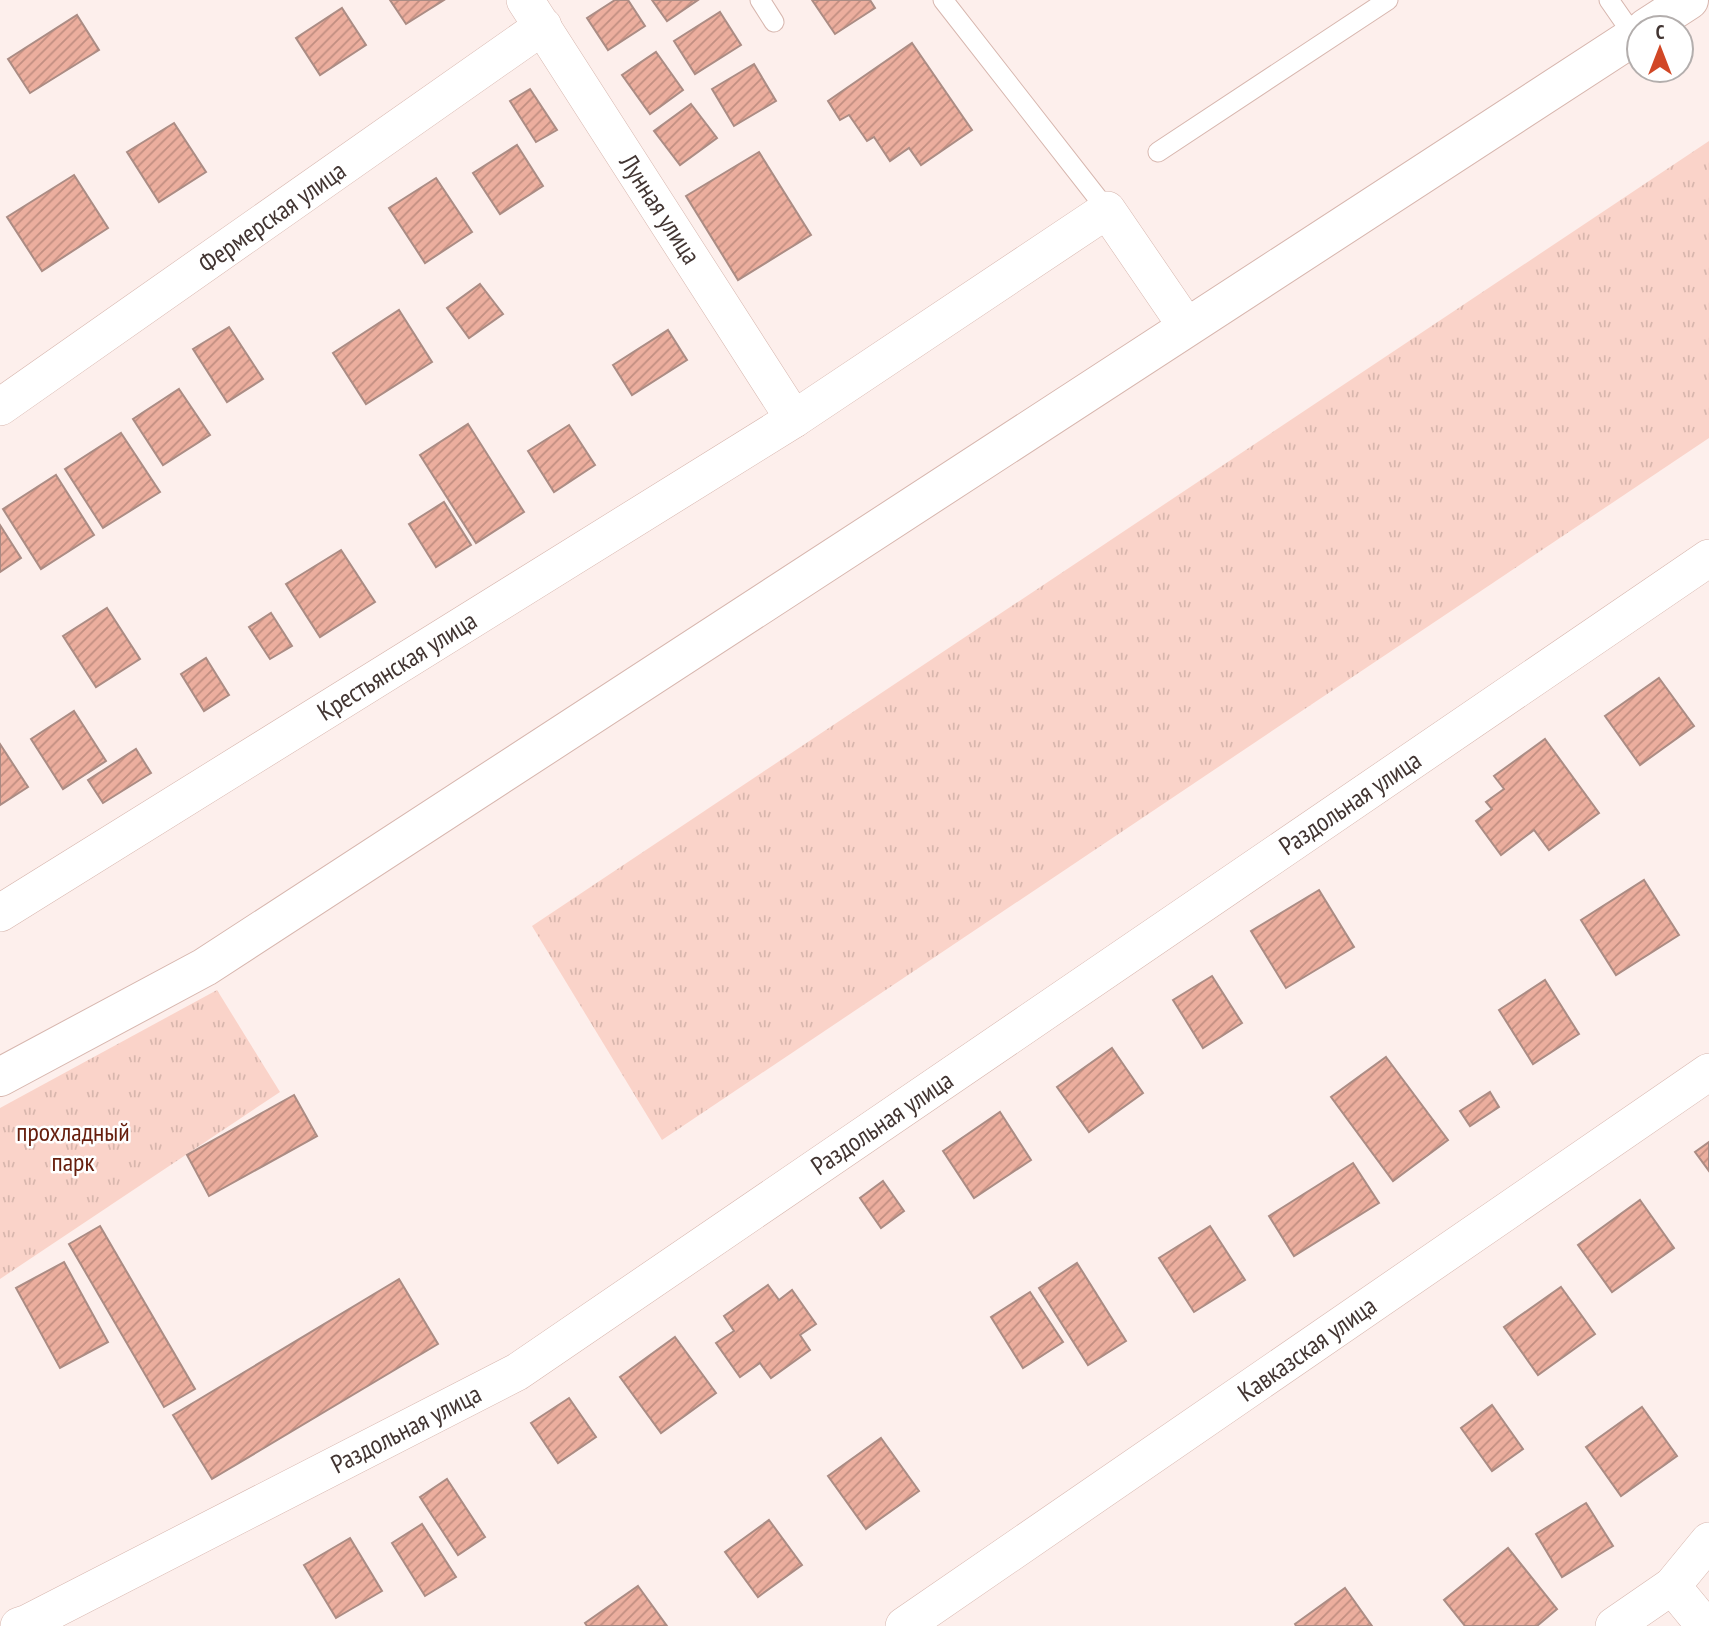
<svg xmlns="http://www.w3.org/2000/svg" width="1709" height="1626" viewBox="0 0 1709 1626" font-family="'PT Sans Narrow',sans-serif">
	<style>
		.grass { fill: url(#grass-tufts) }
		.building { fill: url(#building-hatch); stroke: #ab8c84; stroke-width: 2 }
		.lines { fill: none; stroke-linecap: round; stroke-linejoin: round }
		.service-casing { stroke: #d7b6ae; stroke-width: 21 }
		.minor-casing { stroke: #d7b6ae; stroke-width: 38 }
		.secondary-casing { stroke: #d7b6ae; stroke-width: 40 }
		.service { stroke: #fff; stroke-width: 19 }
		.minor { stroke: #fff; stroke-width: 37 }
		.secondary { stroke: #fff; stroke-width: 38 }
		.labels { text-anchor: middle; stroke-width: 5; stroke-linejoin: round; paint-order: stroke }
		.street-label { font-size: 26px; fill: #423532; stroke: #fff }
		.park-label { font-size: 26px; fill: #661e0d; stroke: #fff }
	</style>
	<defs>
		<pattern id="grass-tufts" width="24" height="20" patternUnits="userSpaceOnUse" patternTransform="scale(1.75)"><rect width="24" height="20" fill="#fad3c9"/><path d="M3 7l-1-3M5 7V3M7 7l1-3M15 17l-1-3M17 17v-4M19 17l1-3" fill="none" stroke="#d8b6ad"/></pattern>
		<pattern id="building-hatch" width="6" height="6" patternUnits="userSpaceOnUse" patternTransform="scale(1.75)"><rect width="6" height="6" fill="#ecae9e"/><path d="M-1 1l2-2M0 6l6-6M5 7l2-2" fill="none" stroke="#c18e81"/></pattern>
	</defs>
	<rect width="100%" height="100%" fill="#fdefec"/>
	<g class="grass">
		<polygon points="1709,141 1709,438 662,1140 532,926"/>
		<polygon points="217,990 280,1092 0,1279 0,1108"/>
	</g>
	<g class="building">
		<polygon points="390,0 444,0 406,24"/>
		<polygon points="615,0 628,0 645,26 608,50 587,18"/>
		<polygon points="652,0 698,0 667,21"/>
		<polygon points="812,0 870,0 875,8 835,34"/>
		<polygon points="342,8 366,45 320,75 296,38"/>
		<polygon points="720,12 741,45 695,74 674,41"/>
		<polygon points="77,15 99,50 30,93 8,59"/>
		<polygon points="912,43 972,130 921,165 909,148 890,161 874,137 867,141 849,115 840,120 828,101"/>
		<polygon points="656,52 683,90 650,114 622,75"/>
		<polygon points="754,64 776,101 734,126 712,89"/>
		<polygon points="530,89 557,130 536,142 510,101"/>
		<polygon points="691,104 717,138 680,165 654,131"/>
		<polygon points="174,123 206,172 159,202 127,152"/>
		<polygon points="517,145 543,186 500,214 473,173"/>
		<polygon points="759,152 811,235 738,280 686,196"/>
		<polygon points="74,175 108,228 42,271 7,217"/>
		<polygon points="436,178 472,232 425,263 389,208"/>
		<polygon points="480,284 503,314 469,338 447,308"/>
		<polygon points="399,310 432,362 366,404 333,353"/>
		<polygon points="229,327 263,379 227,402 193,349"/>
		<polygon points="668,330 687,360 632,395 613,365"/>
		<polygon points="179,389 210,435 163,465 133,419"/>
		<polygon points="468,424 524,512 476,543 420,455"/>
		<polygon points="569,425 595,465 554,492 528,451"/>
		<polygon points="121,433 160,492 103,528 65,469"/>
		<polygon points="56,475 94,535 41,569 3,509"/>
		<polygon points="444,502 471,545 436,567 409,524"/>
		<polygon points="0,525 21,558 0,572"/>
		<polygon points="341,550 375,602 320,637 286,584"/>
		<polygon points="107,608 140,659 96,687 63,636"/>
		<polygon points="271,613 292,646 270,659 249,627"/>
		<polygon points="206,658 229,695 204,711 181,674"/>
		<polygon points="1659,678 1694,726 1640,765 1605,716"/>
		<polygon points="74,711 106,761 63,789 31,739"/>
		<polygon points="1545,739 1599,813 1549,850 1534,830 1501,855 1476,821 1492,809 1486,802 1504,789 1494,776"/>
		<polygon points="0,744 28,787 0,805"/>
		<polygon points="136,749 151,773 103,803 88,780"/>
		<polygon points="1644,880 1679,935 1616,975 1581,920"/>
		<polygon points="1319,890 1354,947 1286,988 1251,931"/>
		<polygon points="1212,976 1242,1023 1203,1048 1173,1000"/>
		<polygon points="1545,980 1579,1034 1533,1064 1499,1010"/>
		<polygon points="1112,1048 1143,1093 1089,1132 1057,1087"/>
		<polygon points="1386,1057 1448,1140 1393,1181 1331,1097"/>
		<polygon points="1490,1092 1499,1107 1470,1126 1460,1111"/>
		<polygon points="294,1095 317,1136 209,1196 187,1155"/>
		<polygon points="1000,1112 1031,1160 974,1198 943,1151"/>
		<polygon points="1709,1142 1709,1171 1695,1152"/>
		<polygon points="1353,1163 1379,1203 1294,1256 1269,1216"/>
		<polygon points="883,1181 904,1211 881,1228 860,1198"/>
		<polygon points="1640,1200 1674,1248 1612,1292 1578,1245"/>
		<polygon points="100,1226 195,1389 164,1407 69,1244"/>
		<polygon points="1210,1226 1245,1280 1194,1312 1159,1258"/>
		<polygon points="64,1262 108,1342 60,1368 16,1288"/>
		<polygon points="1077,1263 1126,1341 1088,1365 1039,1288"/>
		<polygon points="399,1279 438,1344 212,1479 173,1415"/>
		<polygon points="768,1285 779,1300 792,1290 816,1324 800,1335 810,1350 771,1378 760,1363 740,1377 716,1343 734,1331 724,1316"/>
		<polygon points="1561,1287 1595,1334 1538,1375 1504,1327"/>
		<polygon points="1030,1292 1063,1342 1023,1368 991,1317"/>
		<polygon points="675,1337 716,1393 661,1433 620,1377"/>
		<polygon points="569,1398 596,1437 558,1463 531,1423"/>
		<polygon points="1492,1405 1523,1449 1492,1471 1461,1428"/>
		<polygon points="1642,1407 1677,1456 1621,1496 1586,1447"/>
		<polygon points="881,1438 919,1491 866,1529 828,1476"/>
		<polygon points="447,1479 485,1537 458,1555 420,1497"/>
		<polygon points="1586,1503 1613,1546 1562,1577 1536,1534"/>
		<polygon points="769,1520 802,1565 758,1597 725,1552"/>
		<polygon points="422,1524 456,1577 425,1596 392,1543"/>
		<polygon points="350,1538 382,1591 336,1618 304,1565"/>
		<polygon points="1508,1548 1557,1609 1537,1626 1465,1626 1444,1600"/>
		<polygon points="638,1586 667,1626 587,1626 585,1623"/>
		<polygon points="1345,1588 1372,1626 1296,1626 1295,1624"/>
	</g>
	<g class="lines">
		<g class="service-casing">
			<g id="service">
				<polyline points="760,0 774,22"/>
				<polyline points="943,0 1107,210"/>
				<polyline points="1609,0 1634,36"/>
				<polyline points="1158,152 1388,0"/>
			</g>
		</g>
		<g class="minor-casing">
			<g id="minor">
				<polyline points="525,0 794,419"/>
				<polyline points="0,407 543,26"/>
				<polyline points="0,913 794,419 1107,210 1187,327"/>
				<polyline points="1672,1586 1705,1626"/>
				<polyline points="19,1626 28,1623 517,1372 1709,558"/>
				<polyline points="904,1626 1709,1072"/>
				<polyline points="1614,1626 1672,1586 1709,1541"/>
			</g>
		</g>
		<g class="secondary-casing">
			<g id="secondary">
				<polyline points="1646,28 1689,0"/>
				<polyline points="0,1077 205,967 1639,33"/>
			</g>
		</g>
		<use href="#service" class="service"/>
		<use href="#minor" class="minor"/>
		<use href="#secondary" class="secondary"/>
	</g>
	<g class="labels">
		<g class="street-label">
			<text transform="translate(660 209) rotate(57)" y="9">Лунная улица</text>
			<text transform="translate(272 217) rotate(-35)" y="9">Фермерская улица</text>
			<text transform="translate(397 666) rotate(-32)" y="9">Крестьянская улица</text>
			<text transform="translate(1350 803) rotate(-34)" y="9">Раздольная улица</text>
			<text transform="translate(882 1123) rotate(-34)" y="9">Раздольная улица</text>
			<text transform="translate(1307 1349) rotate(-35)" y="9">Кавказская улица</text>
			<text transform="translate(406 1429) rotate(-27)" y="9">Раздольная улица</text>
		</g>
		<g class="park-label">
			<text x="73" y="1141">прохладный<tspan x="73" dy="30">парк</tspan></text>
		</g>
	</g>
	<g transform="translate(1660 49)"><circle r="33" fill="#ffffff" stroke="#b3aead" stroke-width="2"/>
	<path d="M0-5L12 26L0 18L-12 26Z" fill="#d14726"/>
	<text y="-10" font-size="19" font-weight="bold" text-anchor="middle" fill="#423532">С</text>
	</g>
</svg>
